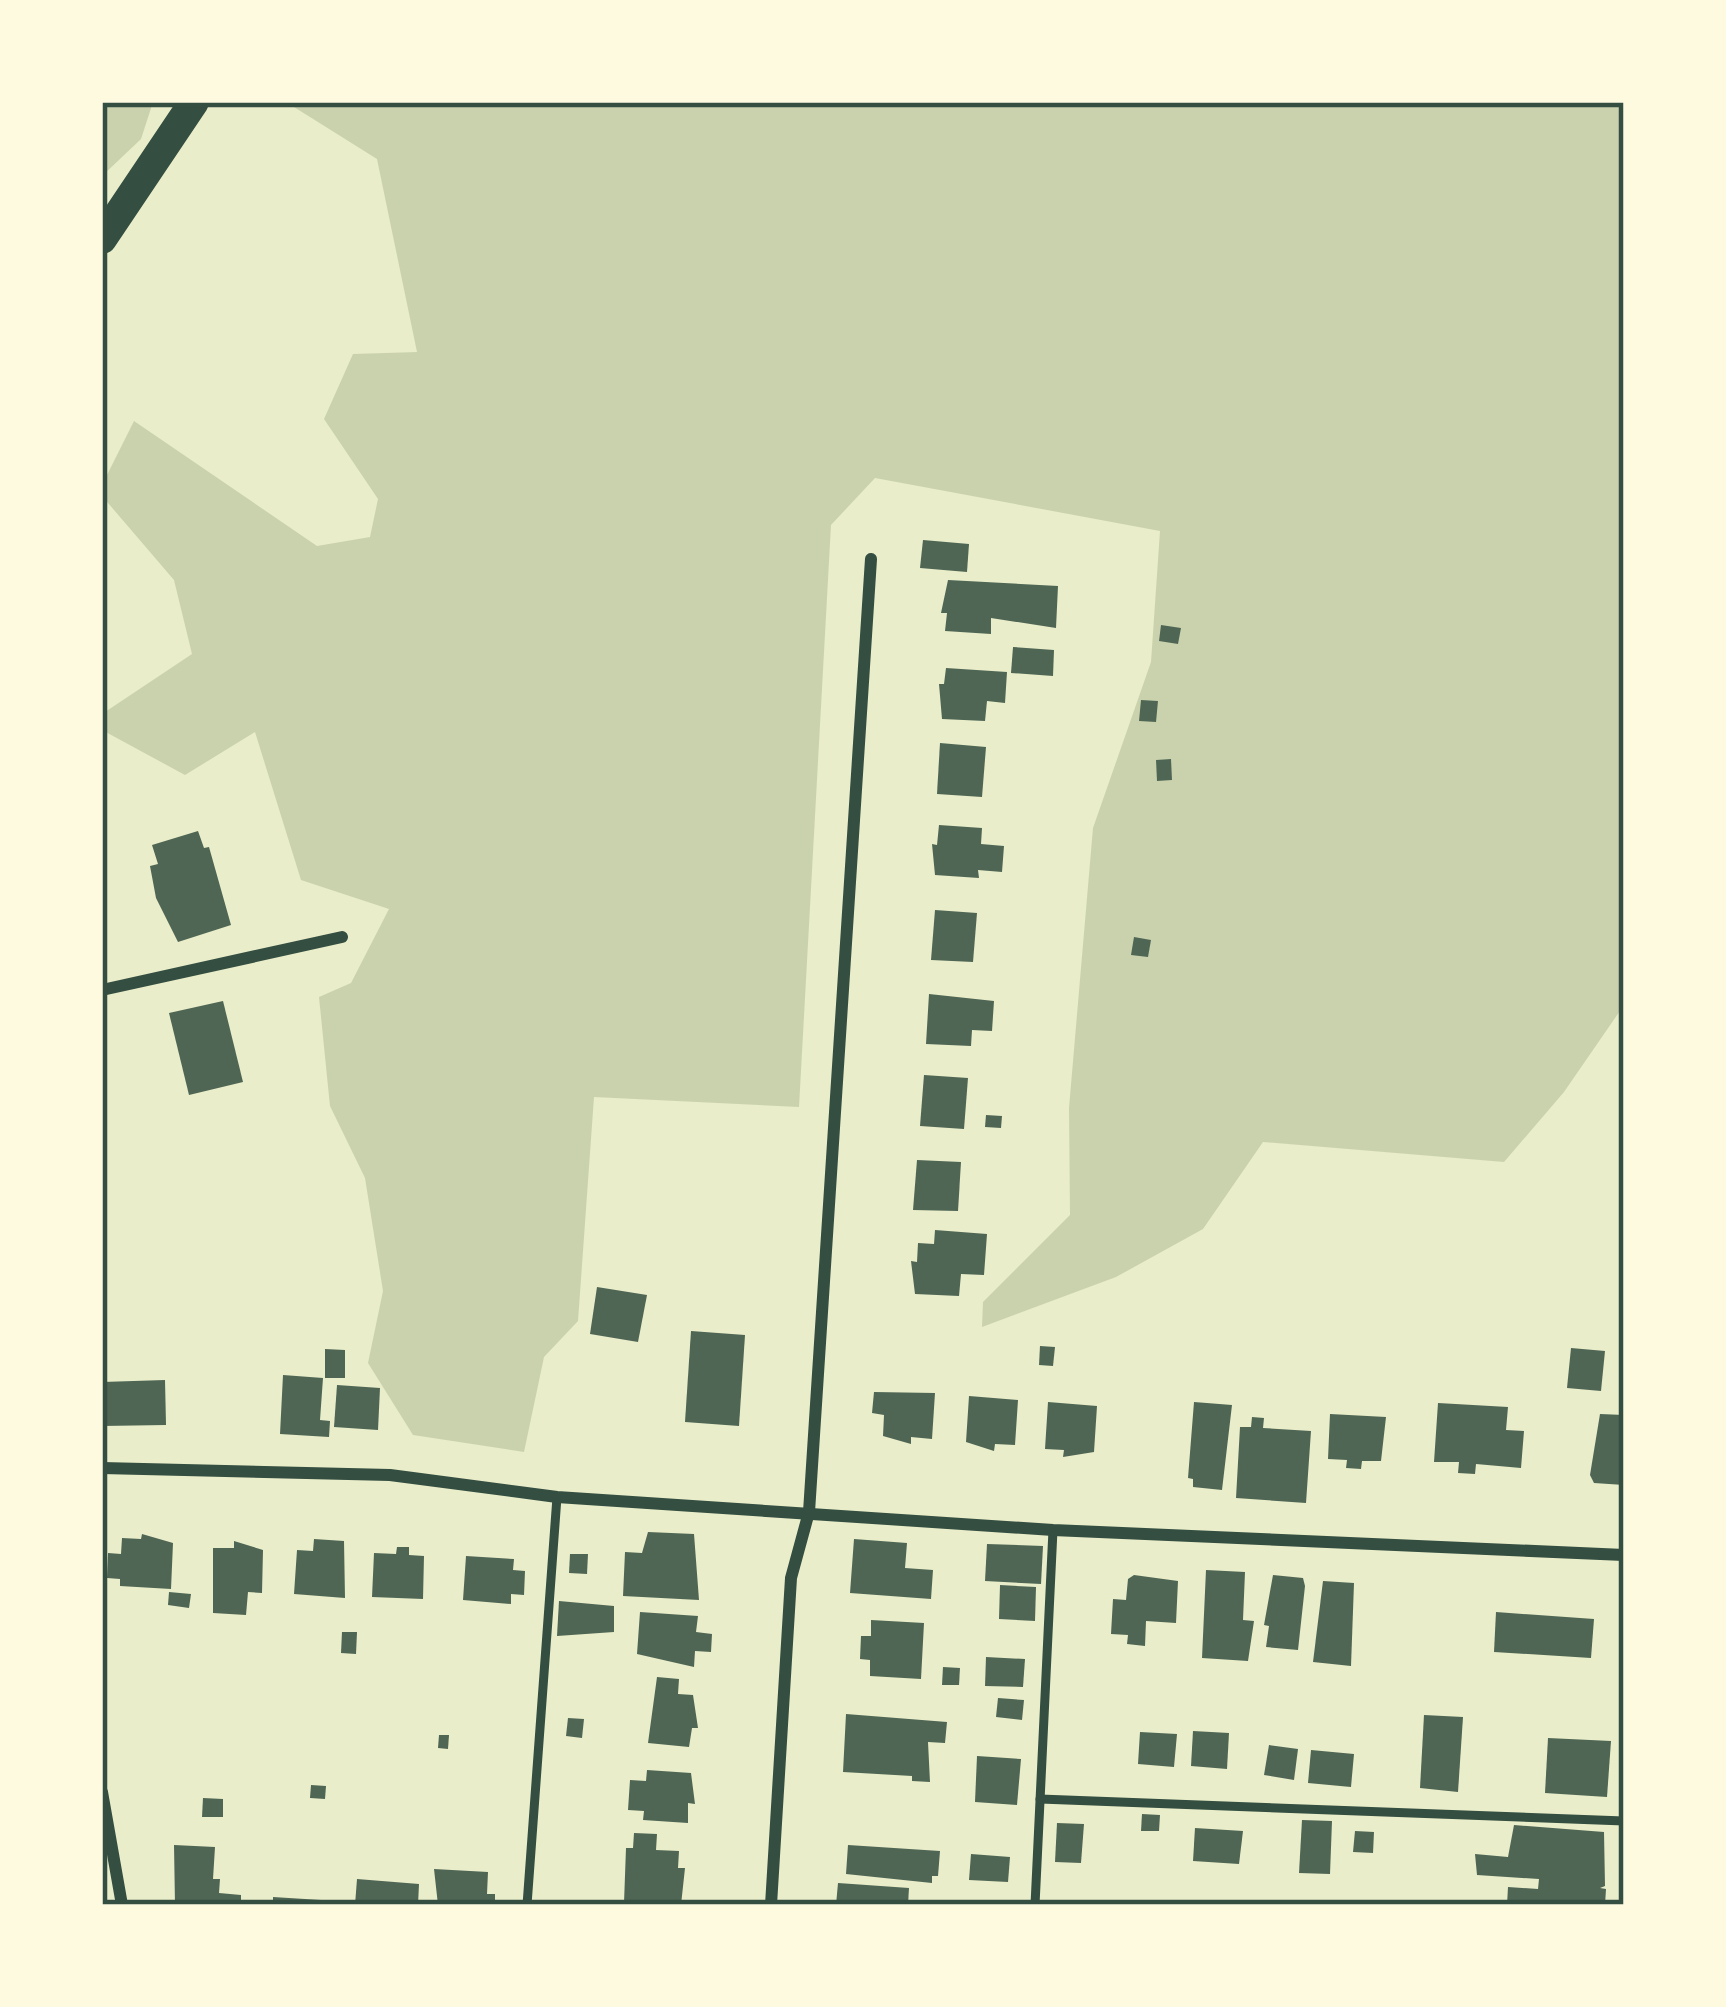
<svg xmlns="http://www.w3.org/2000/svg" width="1726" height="2007" viewBox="0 0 1726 2007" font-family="'Alegreya Sans',sans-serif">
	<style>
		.green { fill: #cad2ad }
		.building { fill: #4f6655 }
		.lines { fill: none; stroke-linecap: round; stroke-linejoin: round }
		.service { stroke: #344e41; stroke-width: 9 }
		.minor { stroke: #344e41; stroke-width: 12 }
		.primary { stroke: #344e41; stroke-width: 30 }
		.neatline { fill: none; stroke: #344e41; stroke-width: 4.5 }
	</style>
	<rect width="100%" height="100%" fill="#e9edc9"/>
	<g class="green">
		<polygon points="102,102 153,102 141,139 102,176"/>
		<polygon points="286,102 1624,102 1624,1005 1564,1092 1504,1162 1263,1142 1203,1229 1116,1277 982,1327 983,1302 1070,1215 1069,1108 1093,828 1151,662 1160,531 875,478 831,525 799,1107 594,1097 578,1321 544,1357 524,1452 413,1435 368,1363 383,1291 365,1178 330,1106 319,997 351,983 389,909 301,880 255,732 185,775 102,730 102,714 192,654 174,580 102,496 102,485 134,421 317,546 370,537 378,499 324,419 353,354 417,352 377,159"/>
	</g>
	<g class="building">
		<polygon points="923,540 969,544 967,572 920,568"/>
		<polygon points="948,580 1058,586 1056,628 991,618 991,634 945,631 947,613 941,613"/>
		<polygon points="1161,625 1181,628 1178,644 1159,641"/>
		<polygon points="1013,647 1054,650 1053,676 1011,673"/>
		<polygon points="946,668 1007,672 1005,703 987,701 985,721 942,719 939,684 944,684"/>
		<polygon points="1141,700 1158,701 1156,722 1139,721"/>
		<polygon points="940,743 986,747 982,797 937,794"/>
		<polygon points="1171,759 1172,780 1157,781 1156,760"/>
		<polygon points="939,825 982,828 981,844 1004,846 1002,872 978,870 979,878 935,875 932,844 937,845"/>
		<polygon points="198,831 204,848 209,847 231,925 178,942 156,898 150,866 158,864 152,845"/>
		<polygon points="935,910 977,913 973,962 931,960"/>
		<polygon points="1134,937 1151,940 1148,957 1131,955"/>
		<polygon points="929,994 994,1001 992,1031 972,1030 971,1046 926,1044"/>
		<polygon points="223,1001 243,1082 189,1095 169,1013"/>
		<polygon points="924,1075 968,1078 964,1129 920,1126"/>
		<polygon points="986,1115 1002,1116 1001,1128 985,1127"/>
		<polygon points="917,1160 961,1162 958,1211 913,1210"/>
		<polygon points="935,1230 987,1234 984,1275 961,1274 959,1296 915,1294 911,1261 917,1262 918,1243 934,1244"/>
		<polygon points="597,1287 647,1295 638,1342 590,1334"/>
		<polygon points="691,1331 745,1335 739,1426 685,1422"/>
		<polygon points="1040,1346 1055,1347 1053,1366 1039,1365"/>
		<polygon points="1571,1348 1605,1351 1601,1391 1567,1388"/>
		<polygon points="325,1349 345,1350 345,1378 325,1378"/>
		<polygon points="283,1375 323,1378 320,1420 330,1421 329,1437 280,1434"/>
		<polygon points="165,1380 166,1425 102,1426 102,1382"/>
		<polygon points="337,1385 380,1388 378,1430 334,1427"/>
		<polygon points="874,1392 935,1393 932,1439 911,1437 911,1444 883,1436 884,1415 872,1413"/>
		<polygon points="969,1396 1018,1400 1015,1445 995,1444 994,1451 966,1442"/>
		<polygon points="1048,1402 1097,1406 1094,1452 1063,1457 1064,1450 1045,1449"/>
		<polygon points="1194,1402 1232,1405 1222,1490 1193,1487 1193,1479 1188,1478"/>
		<polygon points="1438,1403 1508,1407 1506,1430 1524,1431 1521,1468 1476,1464 1475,1474 1458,1473 1459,1462 1434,1462"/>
		<polygon points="1330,1414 1386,1417 1381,1461 1362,1461 1361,1469 1346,1468 1347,1460 1328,1459"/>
		<polygon points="1600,1414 1624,1415 1624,1485 1594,1483 1590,1475"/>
		<polygon points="1252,1417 1264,1418 1263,1428 1311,1431 1306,1503 1236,1498 1240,1427 1251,1427"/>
		<polygon points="648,1532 694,1534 699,1600 623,1596 625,1552 642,1553"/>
		<polygon points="142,1534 173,1543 171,1589 120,1586 120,1579 107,1578 108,1553 121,1554 122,1538 141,1539"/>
		<polygon points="314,1539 344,1541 345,1598 294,1594 297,1550 313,1551"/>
		<polygon points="854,1539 907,1543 905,1568 933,1570 931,1599 850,1593"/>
		<polygon points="234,1541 263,1550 262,1593 248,1592 246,1615 213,1613 213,1548 234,1548"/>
		<polygon points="987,1544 1043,1546 1041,1584 985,1581"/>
		<polygon points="397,1547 409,1547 409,1555 424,1556 423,1599 372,1597 374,1553 396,1554"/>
		<polygon points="570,1554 588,1554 587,1574 569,1573"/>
		<polygon points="466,1556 514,1559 513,1570 525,1571 524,1595 511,1594 511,1604 463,1600"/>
		<polygon points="1206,1570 1245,1572 1243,1620 1254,1621 1248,1661 1202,1658"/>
		<polygon points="1134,1575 1178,1581 1176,1623 1146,1621 1145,1646 1127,1644 1128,1635 1111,1634 1113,1599 1126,1600 1128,1579"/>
		<polygon points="1273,1575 1303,1578 1305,1586 1298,1650 1266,1647 1269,1626 1264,1625"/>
		<polygon points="1323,1581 1354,1583 1351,1666 1313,1662"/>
		<polygon points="1000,1585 1036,1587 1035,1621 999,1619"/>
		<polygon points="169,1592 191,1594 189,1608 168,1605"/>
		<polygon points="559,1601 614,1606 614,1632 557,1636"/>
		<polygon points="640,1612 698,1616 696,1632 712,1634 711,1652 695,1651 694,1667 637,1654"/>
		<polygon points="1496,1612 1594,1619 1591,1658 1494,1652"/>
		<polygon points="871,1620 924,1623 921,1679 870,1676 870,1660 860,1659 861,1636 871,1636"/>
		<polygon points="342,1632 357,1632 356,1654 341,1653"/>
		<polygon points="986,1657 1025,1659 1023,1687 985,1686"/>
		<polygon points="943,1667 960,1668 959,1685 942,1685"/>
		<polygon points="657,1677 679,1679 678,1694 693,1695 698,1728 692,1728 689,1747 648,1743"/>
		<polygon points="998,1698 1024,1700 1022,1720 996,1717"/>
		<polygon points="846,1714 947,1722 945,1743 928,1742 930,1782 912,1781 912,1776 843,1772"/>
		<polygon points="1424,1715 1463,1717 1458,1792 1420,1788"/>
		<polygon points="568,1718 584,1719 582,1738 566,1736"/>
		<polygon points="1193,1731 1229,1733 1227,1769 1191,1766"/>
		<polygon points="1140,1732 1177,1734 1174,1767 1138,1764"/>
		<polygon points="439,1735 449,1735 448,1749 438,1748"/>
		<polygon points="1548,1738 1611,1741 1607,1797 1545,1793"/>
		<polygon points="1269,1745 1298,1749 1294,1780 1264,1775"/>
		<polygon points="1311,1750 1354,1754 1351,1787 1308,1783"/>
		<polygon points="977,1756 1021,1759 1017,1805 975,1802"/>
		<polygon points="647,1770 691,1773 695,1804 688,1803 688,1823 643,1820 644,1811 628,1810 630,1780 646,1781"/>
		<polygon points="311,1785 326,1786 325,1799 310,1798"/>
		<polygon points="203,1798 223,1799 223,1817 202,1817"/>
		<polygon points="1142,1814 1160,1815 1159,1831 1141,1831"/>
		<polygon points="1302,1820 1332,1821 1330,1874 1299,1873"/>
		<polygon points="1057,1823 1084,1824 1081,1863 1055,1862"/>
		<polygon points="1514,1825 1604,1832 1605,1886 1600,1888 1606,1889 1605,1905 1507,1905 1508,1887 1538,1889 1539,1879 1477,1875 1475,1854 1508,1857"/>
		<polygon points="1195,1828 1243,1831 1239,1864 1193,1861"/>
		<polygon points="1355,1831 1374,1832 1373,1853 1353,1852"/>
		<polygon points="634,1833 657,1834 656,1850 679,1851 678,1868 685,1868 681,1905 624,1903 626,1848 633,1848"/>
		<polygon points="174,1845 215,1847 213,1879 220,1879 219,1893 241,1895 241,1905 175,1905"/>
		<polygon points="848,1845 940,1851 938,1876 932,1876 932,1883 846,1874"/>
		<polygon points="971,1854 1010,1857 1008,1882 969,1880"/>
		<polygon points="434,1869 488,1872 487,1894 495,1894 495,1905 438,1905"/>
		<polygon points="357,1879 419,1884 418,1905 355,1905"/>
		<polygon points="838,1883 909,1888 908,1905 836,1905"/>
		<polygon points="273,1897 337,1901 337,1905 273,1905"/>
	</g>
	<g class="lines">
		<g class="service">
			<polyline points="1040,1799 1624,1821"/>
			<polyline points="527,1905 557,1497"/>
			<polyline points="1035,1905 1053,1530"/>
		</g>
		<g class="minor">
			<polyline points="102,990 342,937"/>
			<polyline points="102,1468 390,1475 557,1497 1053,1530 1624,1555"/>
			<polyline points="102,1792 122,1905"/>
			<polyline points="771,1905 791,1578 809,1512 871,559"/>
		</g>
		<polyline class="primary" points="102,239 194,102"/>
	</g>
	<rect width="1726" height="2007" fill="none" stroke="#fefae0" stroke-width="210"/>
	<rect x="105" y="105" width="1516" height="1797" class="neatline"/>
</svg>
